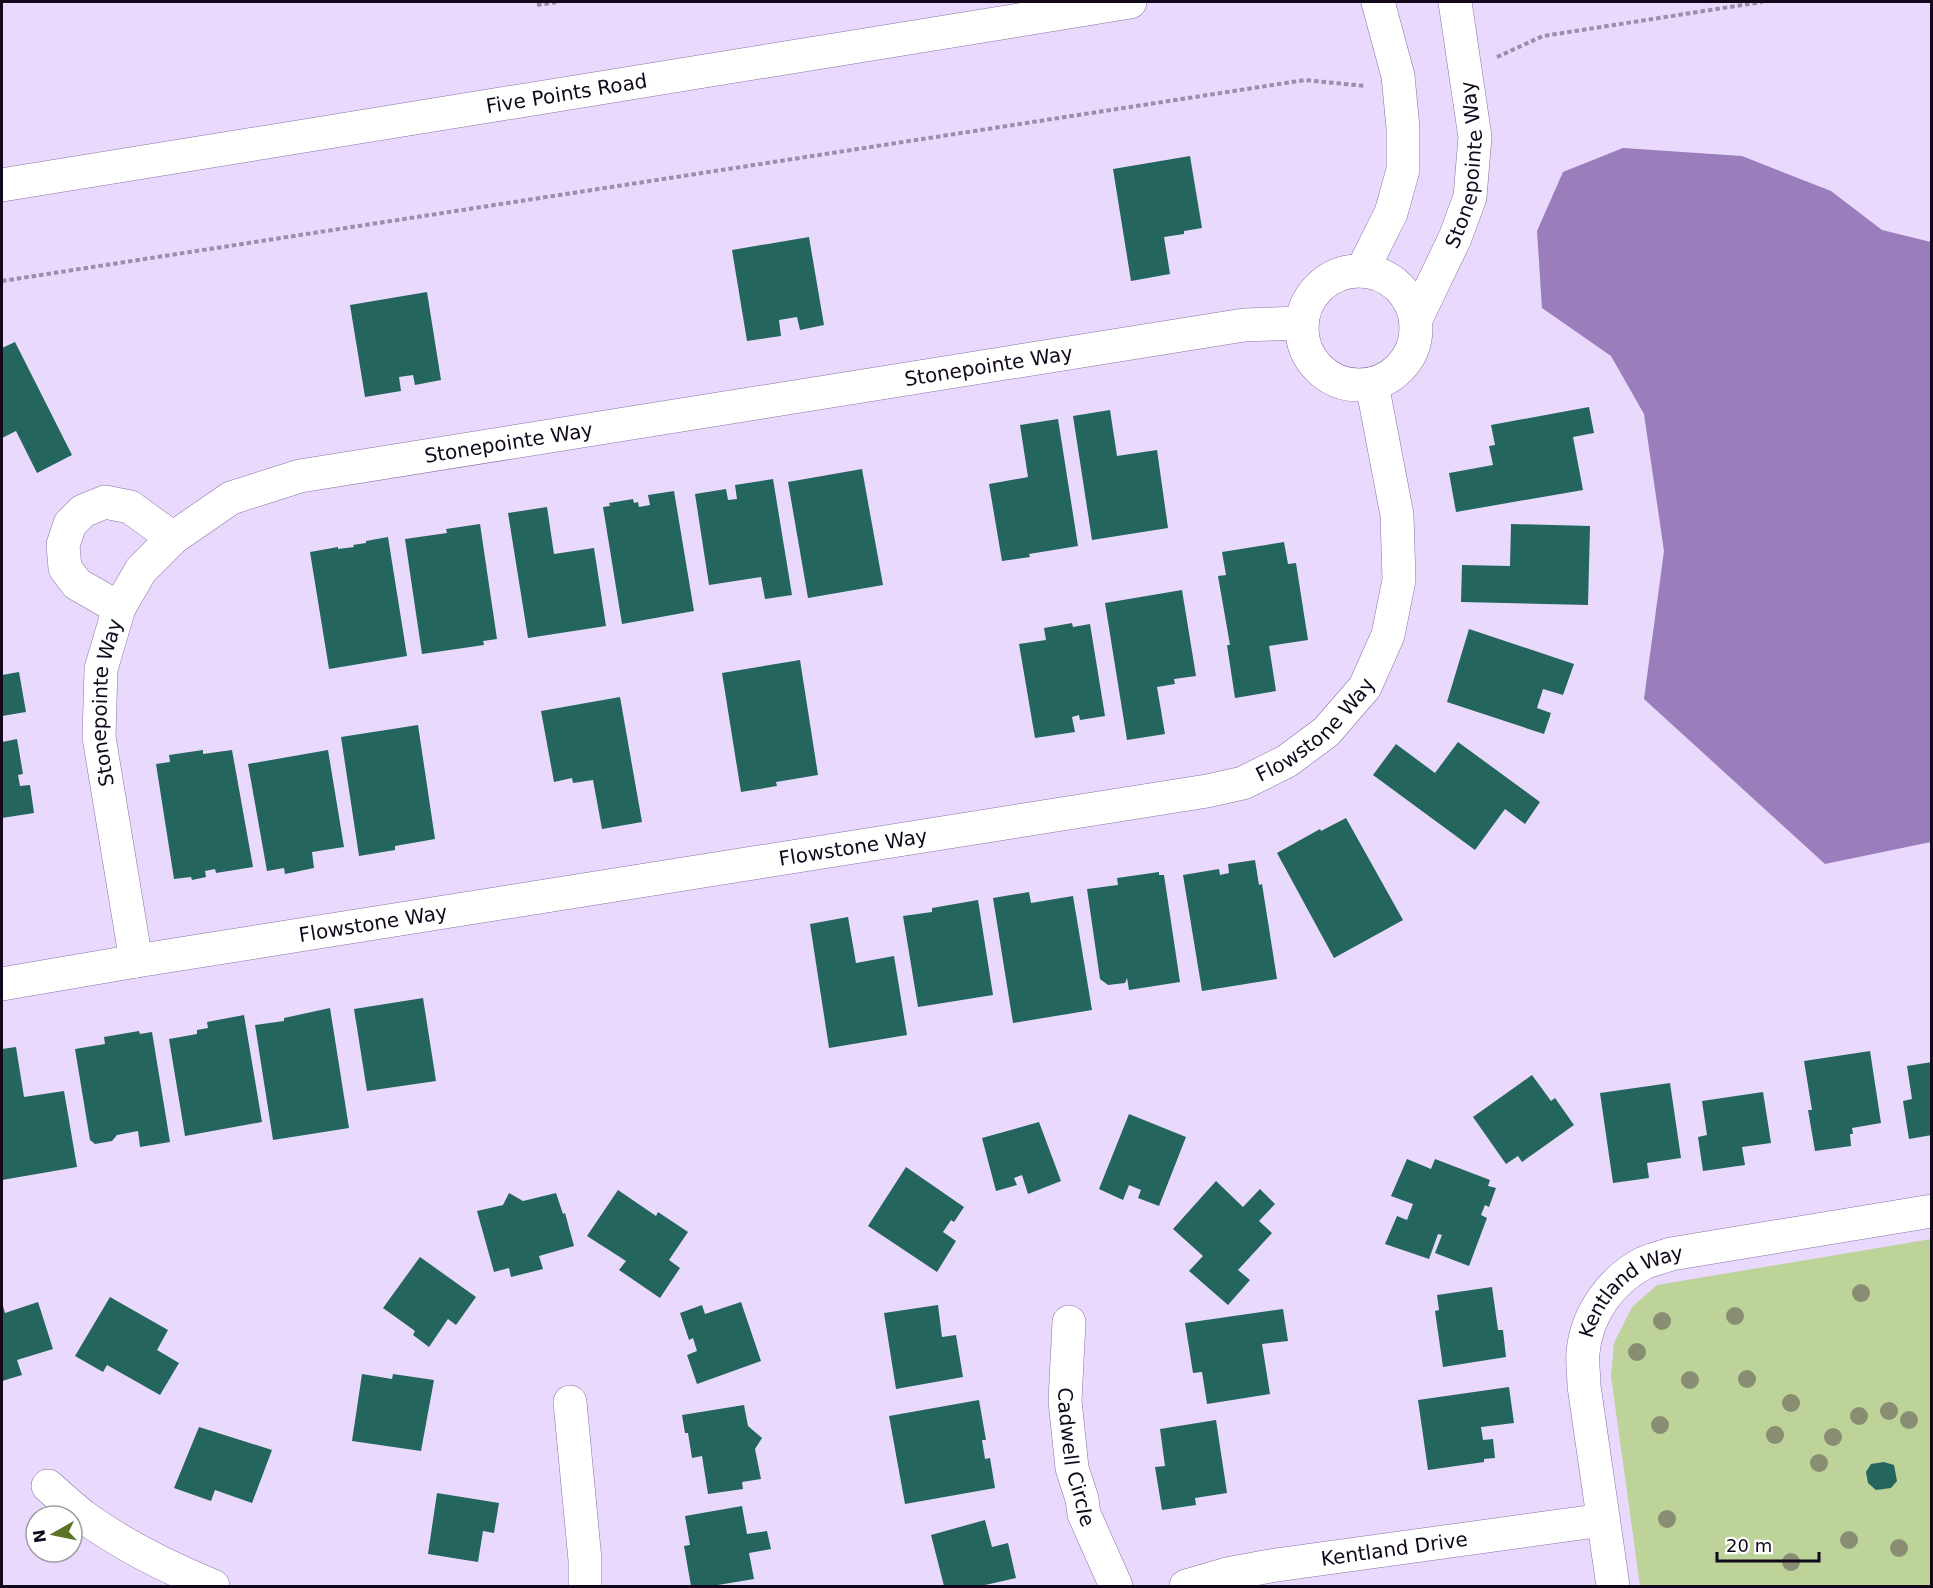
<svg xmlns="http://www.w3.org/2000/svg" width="1933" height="1588" viewBox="0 0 1933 1588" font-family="'DejaVu Sans',sans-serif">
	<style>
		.green { fill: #bed39a }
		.water { fill: #9a7dbb }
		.building { fill: #24655d }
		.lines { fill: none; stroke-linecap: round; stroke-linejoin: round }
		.street-casing { stroke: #8971a5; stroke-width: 34 }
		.secondary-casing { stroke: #8971a5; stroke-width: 34 }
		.path { stroke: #9b8eab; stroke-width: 4; stroke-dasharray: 4.5 3; stroke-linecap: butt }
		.street { stroke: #fff; stroke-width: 33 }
		.secondary { stroke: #fff; stroke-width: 33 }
		.tree { fill: #898e72 }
		.labels { text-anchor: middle; stroke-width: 6; stroke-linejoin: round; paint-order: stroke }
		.street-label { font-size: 20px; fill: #12081c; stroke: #fff }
	</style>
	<rect width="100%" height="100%" fill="#e9dafd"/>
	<polygon class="green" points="1931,1239 1931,1586 1640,1586 1611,1376 1614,1343 1632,1307 1657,1285"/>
	<polygon class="water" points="1623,148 1742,156 1831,191 1882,230 1931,242 1931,842 1825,864 1644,699 1664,551 1644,414 1611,356 1542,308 1537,231 1563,172"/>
	<g class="building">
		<polygon points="1190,156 1202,228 1184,231 1184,234 1164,237 1170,274 1131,281 1113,169"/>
		<polygon points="809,237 824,325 800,330 797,317 779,320 781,336 747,341 732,250"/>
		<polygon points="427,292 441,380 415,385 413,375 399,377 401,391 365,397 350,305"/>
		<polygon points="15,342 72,455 37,473 16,431 2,438 2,348"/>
		<polygon points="1589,407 1594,433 1573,437 1583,490 1456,512 1449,473 1493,465 1489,446 1495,445 1491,425"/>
		<polygon points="1110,410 1117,456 1157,450 1168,528 1092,540 1073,416"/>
		<polygon points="1058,419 1078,546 1029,554 1030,557 1002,561 989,484 1028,477 1020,425"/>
		<polygon points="862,469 883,585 808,598 788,482"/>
		<polygon points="773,479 792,595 765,599 761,577 709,585 695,494 726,489 728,500 737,499 735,485"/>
		<polygon points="674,491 694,611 622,624 603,507 610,506 609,503 633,499 634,503 638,502 639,507 650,505 648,495"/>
		<polygon points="547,507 554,554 594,548 606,626 528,638 508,513"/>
		<polygon points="480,524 497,639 483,641 484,645 422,654 405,539 447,533 446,529"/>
		<polygon points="1511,524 1590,526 1588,605 1461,602 1462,565 1510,566"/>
		<polygon points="388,537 407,656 329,669 310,552 338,547 338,549 354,547 353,545 366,543 366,541"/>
		<polygon points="1284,542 1288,564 1296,563 1308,640 1269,646 1276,691 1235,698 1227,645 1230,645 1218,576 1226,575 1222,552"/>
		<polygon points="1182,590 1196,676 1174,679 1175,684 1157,687 1165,734 1127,740 1105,603"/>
		<polygon points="1072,623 1073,627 1090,624 1105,716 1080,720 1079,715 1072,717 1075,732 1035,738 1019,644 1046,640 1044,628"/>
		<polygon points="1469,629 1574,664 1563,695 1543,689 1537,708 1551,713 1544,734 1447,702"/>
		<polygon points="800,660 818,775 776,782 777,786 741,792 722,673"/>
		<polygon points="19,672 26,712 2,716 2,675"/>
		<polygon points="620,697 642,822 602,829 593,780 573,783 572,778 554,782 541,711"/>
		<polygon points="418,725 435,839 395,846 395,850 359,856 341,737"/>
		<polygon points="17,739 23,774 18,775 20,786 30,785 34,813 2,818 2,742"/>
		<polygon points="1458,742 1540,802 1525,824 1505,809 1475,850 1373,775 1396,744 1435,773"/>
		<polygon points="203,750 203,754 232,750 253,867 216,873 215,869 205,871 206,877 192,880 191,877 174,879 156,764 170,762 169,755"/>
		<polygon points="328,750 344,847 312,852 314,868 285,874 284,868 267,871 248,764"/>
		<polygon points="1346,818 1403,920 1334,958 1277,853 1320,829 1321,831"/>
		<polygon points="1255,860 1259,885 1262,884 1277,979 1202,991 1183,875 1219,869 1220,875 1229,873 1228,864"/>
		<polygon points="1159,872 1159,875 1164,875 1180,982 1129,990 1127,978 1125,983 1108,985 1100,979 1087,889 1118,885 1117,878"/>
		<polygon points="1029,892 1031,903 1073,896 1092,1010 1013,1023 993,898"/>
		<polygon points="978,900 993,995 918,1007 903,916 932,912 932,908"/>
		<polygon points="848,917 856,963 894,956 907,1035 829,1048 810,924"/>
		<polygon points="423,998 436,1081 367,1091 354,1009"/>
		<polygon points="330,1008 349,1128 273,1140 255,1025 284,1021 284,1018"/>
		<polygon points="244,1015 262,1122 185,1136 169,1039 197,1034 197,1030 208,1028 207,1022"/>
		<polygon points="139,1031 140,1034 152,1032 170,1142 140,1147 138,1131 117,1135 112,1141 95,1144 90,1140 75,1049 105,1044 104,1037"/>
		<polygon points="16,1047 24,1097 64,1091 77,1167 2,1180 2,1049"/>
		<polygon points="1870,1051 1881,1123 1852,1128 1853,1134 1850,1134 1851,1146 1815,1151 1808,1110 1812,1110 1804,1061"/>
		<polygon points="1932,1062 1932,1135 1909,1139 1903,1101 1912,1099 1907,1066"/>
		<polygon points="1532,1075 1551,1101 1555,1098 1574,1125 1522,1162 1518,1156 1506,1164 1473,1117"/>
		<polygon points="1670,1083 1681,1158 1647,1163 1649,1178 1613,1183 1600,1093"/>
		<polygon points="1763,1092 1771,1143 1742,1147 1745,1165 1703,1171 1698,1137 1707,1135 1702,1101"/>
		<polygon points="1129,1114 1186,1137 1159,1206 1138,1198 1141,1190 1129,1185 1123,1200 1099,1189"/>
		<polygon points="1039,1122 1061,1181 1028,1194 1022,1175 1014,1178 1017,1185 996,1191 982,1138"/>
		<polygon points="1407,1159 1431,1169 1435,1159 1490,1180 1488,1186 1496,1188 1489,1207 1485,1205 1481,1215 1487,1218 1469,1266 1435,1253 1442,1235 1438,1234 1429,1259 1385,1244 1397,1216 1407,1220 1413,1204 1391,1196"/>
		<polygon points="906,1167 964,1207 954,1222 951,1220 943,1232 956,1241 937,1272 868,1226"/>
		<polygon points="1216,1181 1243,1207 1260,1189 1275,1204 1259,1221 1272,1233 1238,1270 1250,1280 1228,1305 1189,1271 1203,1256 1173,1229"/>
		<polygon points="618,1190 656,1216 658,1212 688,1232 669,1260 680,1268 660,1298 619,1270 626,1261 587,1236"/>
		<polygon points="509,1193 523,1201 556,1193 563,1214 565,1213 574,1246 539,1256 543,1269 511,1277 509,1268 494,1272 477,1211 503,1205"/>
		<polygon points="420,1257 476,1297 456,1325 448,1319 429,1347 413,1335 415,1331 383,1308"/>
		<polygon points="1492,1287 1498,1330 1503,1330 1506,1357 1443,1367 1435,1311 1439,1310 1437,1295"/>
		<polygon points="110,1297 168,1330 157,1350 179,1363 160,1395 107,1365 103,1372 75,1356"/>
		<polygon points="2,1302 5,1313 38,1302 53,1349 17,1360 22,1375 2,1381"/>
		<polygon points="741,1302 761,1361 697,1384 687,1355 697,1351 693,1338 689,1340 680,1313 702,1305 705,1314"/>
		<polygon points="938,1305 942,1337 956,1335 963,1377 896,1389 884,1313"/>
		<polygon points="1283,1309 1288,1341 1262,1344 1270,1394 1207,1404 1202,1372 1193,1373 1185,1323"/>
		<polygon points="362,1374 392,1379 393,1374 434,1380 421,1451 352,1441"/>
		<polygon points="1509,1387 1514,1423 1481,1427 1483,1440 1493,1439 1495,1458 1484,1459 1484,1462 1428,1470 1418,1400"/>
		<polygon points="979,1400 986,1440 982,1440 985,1459 990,1458 995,1488 905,1504 889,1416"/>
		<polygon points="744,1405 748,1426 762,1438 755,1449 761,1479 742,1482 743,1489 708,1494 702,1456 692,1458 688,1433 685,1433 682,1415"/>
		<polygon points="1216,1420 1227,1493 1195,1498 1196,1505 1162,1510 1155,1467 1165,1466 1160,1429"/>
		<polygon points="199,1427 272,1450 252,1503 215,1490 211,1501 174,1488"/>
		<polygon points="1884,1462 1894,1465 1897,1481 1891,1488 1876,1490 1868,1483 1866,1472 1871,1464"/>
		<polygon points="437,1493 499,1503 494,1533 483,1531 478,1562 428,1554"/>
		<polygon points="742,1506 747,1534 767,1531 771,1549 749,1553 754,1579 712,1586 691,1586 684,1546 690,1545 685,1516"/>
		<polygon points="985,1520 992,1547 1008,1543 1016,1578 981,1586 944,1586 931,1535"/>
	</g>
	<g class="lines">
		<g class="street-casing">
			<g id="street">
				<polyline points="1362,271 1391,213 1403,170 1403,128 1398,76 1378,2"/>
				<circle cx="1359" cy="328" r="57"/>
				<path id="s1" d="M 1416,319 L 1455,238 L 1470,197 L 1475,137 L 1455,2"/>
				<polyline points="119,608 77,584 65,568 63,545 70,524 83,511 105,502 130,507 173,538"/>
				<path id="s2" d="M 136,961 L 99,737 L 101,669 L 119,608 L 141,570 L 173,538 L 231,498 L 300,476 L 1244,325 L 1302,323"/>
				<path id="s3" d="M 2,984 L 136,961 L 1207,791 L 1243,783 L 1287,761 L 1326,732 L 1365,687 L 1388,635 L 1399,580 L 1397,515 L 1372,384"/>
				<path id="s4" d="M 1069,1322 L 1065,1401 L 1072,1468 L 1082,1499 L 1084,1514 L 1116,1586"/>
				<polyline points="570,1402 585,1560 585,1586"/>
				<path d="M 48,1486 C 61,1497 73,1509 87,1519 C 126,1547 169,1568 213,1586"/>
				<path id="s5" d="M 1186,1586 L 1227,1574 L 1270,1566 L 1603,1520"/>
				<path id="s6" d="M 1613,1586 L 1584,1386 C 1584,1375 1582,1364 1583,1353 C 1586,1315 1611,1280 1644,1263 C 1653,1259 1663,1257 1671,1254 L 1932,1211"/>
			</g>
		</g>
		<g class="secondary-casing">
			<g id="secondary">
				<path id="s7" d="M 2,185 L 1130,2"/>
			</g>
		</g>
		<g class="path">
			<polyline points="537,5 558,2"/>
			<polyline points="1497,57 1543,36 1762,2"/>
			<polyline points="2,281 1305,80 1365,86"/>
		</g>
		<use href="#street" class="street"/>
		<use href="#secondary" class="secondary"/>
	</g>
	<g class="tree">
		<circle cx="1861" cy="1293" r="9"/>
		<circle cx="1735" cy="1316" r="9"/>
		<circle cx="1662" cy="1321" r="9"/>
		<circle cx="1637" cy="1352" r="9"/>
		<circle cx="1747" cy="1379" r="9"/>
		<circle cx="1690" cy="1380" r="9"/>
		<circle cx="1791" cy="1403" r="9"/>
		<circle cx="1889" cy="1411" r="9"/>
		<circle cx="1859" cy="1416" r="9"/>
		<circle cx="1909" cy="1420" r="9"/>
		<circle cx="1660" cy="1425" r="9"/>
		<circle cx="1775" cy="1435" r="9"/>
		<circle cx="1833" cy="1437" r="9"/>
		<circle cx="1819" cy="1463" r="9"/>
		<circle cx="1667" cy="1519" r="9"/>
		<circle cx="1849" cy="1540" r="9"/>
		<circle cx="1899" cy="1548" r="9"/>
		<circle cx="1791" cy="1562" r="9"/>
	</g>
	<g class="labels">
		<g class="street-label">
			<text dy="7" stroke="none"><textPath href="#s7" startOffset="572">Five Points Road</textPath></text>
			<text dy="7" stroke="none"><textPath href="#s1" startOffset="165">Stonepointe Way</textPath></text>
			<text dy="7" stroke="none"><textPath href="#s2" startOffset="1288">Stonepointe Way</textPath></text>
			<text dy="7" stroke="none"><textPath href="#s2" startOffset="802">Stonepointe Way</textPath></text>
			<text dy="7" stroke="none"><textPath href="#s2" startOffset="262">Stonepointe Way</textPath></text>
			<text dy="7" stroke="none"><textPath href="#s3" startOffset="1348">Flowstone Way</textPath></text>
			<text dy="7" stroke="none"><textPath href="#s3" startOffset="862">Flowstone Way</textPath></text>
			<text dy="7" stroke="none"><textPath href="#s3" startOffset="376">Flowstone Way</textPath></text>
			<text dy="7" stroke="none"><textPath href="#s6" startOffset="320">Kentland Way</textPath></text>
			<text dy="7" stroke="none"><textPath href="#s4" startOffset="136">Cadwell Circle</textPath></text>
			<text dy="7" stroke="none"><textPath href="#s5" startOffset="212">Kentland Drive</textPath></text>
		</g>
	</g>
	<rect width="1933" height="1588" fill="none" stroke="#12081c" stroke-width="6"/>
	<g transform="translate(54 1534) rotate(261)"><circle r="28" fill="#ffffff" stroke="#a09ca4" stroke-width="1.5"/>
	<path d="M0-4.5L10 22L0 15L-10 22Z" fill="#5a7325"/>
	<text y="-9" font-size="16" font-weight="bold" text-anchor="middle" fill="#12081c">N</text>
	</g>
	<path d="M1717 1552v9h102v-9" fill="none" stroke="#12081c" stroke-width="3"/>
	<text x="1726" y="1552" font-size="18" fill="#12081c" stroke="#ffffff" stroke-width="4.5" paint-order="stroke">20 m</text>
</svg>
